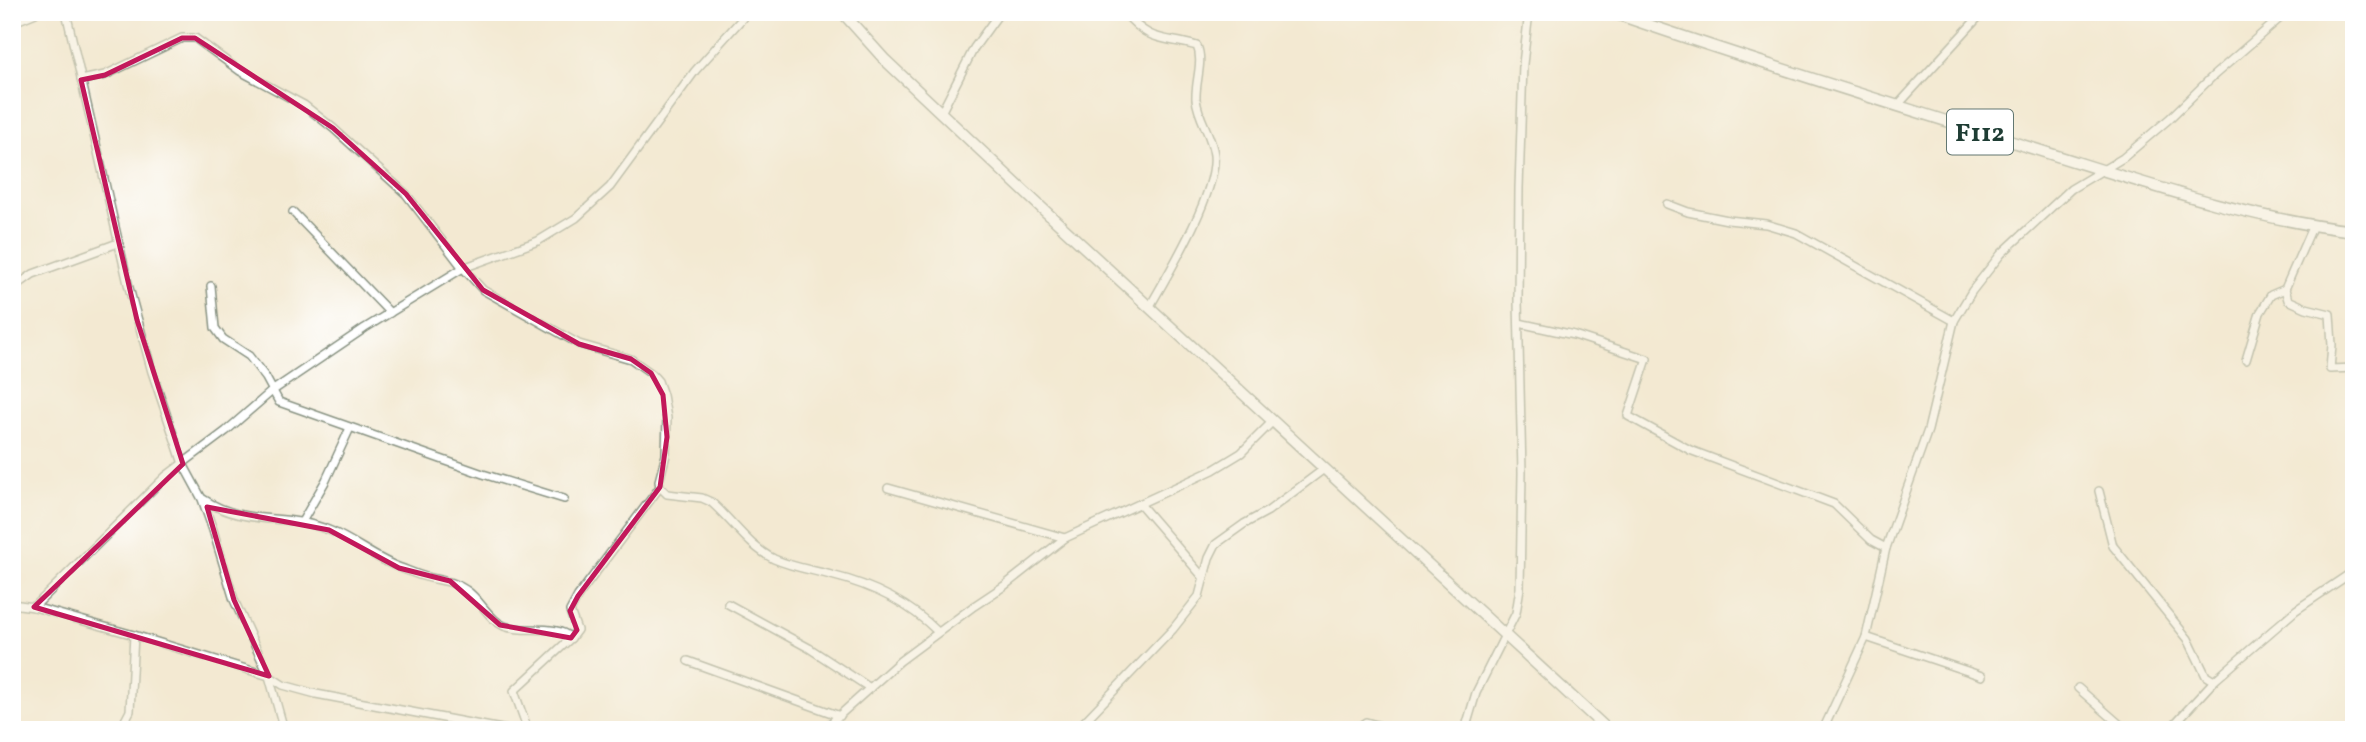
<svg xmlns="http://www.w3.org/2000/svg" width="2366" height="742" viewBox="0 0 2366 742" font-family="Vollkorn,serif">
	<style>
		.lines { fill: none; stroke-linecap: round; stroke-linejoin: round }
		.minor-casing { stroke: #899383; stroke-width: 10 }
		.secondary-casing { stroke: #899383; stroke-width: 13 }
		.primary-casing { stroke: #899383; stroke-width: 13 }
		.minor { stroke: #fff; stroke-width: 7 }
		.secondary { stroke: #fff; stroke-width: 10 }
		.primary { stroke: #fff; stroke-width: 10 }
		.marked { fill: none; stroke: #c2185b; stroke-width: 5; stroke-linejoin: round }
		.labels { text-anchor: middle; stroke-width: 5; stroke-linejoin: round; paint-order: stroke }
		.shield { fill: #fff; stroke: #627771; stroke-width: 2 }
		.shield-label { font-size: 26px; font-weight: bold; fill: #1f3d34 }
	</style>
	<rect width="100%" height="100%" fill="#fff"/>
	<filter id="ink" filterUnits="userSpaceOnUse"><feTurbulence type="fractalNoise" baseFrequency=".0143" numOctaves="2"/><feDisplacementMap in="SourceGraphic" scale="14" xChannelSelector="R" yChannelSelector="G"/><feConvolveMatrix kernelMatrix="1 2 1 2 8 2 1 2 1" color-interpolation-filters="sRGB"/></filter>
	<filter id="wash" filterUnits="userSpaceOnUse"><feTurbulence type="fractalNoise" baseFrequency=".00686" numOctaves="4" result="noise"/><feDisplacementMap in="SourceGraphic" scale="28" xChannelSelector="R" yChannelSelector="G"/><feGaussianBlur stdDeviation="1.57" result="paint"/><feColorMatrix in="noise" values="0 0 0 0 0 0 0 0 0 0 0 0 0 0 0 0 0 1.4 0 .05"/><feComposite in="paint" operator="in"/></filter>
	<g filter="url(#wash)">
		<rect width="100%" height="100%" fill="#f3e9d2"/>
	</g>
	<g filter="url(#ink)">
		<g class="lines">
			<g class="minor-casing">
				<g id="minor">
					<polyline points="66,12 128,284 152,372 183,464 202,499 213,530 234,600 269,676 284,730"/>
					<path d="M 1124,12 C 1151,44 1162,36 1197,46 C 1204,61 1195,82 1196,99 C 1198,119 1212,135 1214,155 C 1218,191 1169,273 1150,306"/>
					<path d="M 81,80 L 105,75 L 182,38 L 195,38 L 240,71 L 304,105 L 333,128 L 406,194 L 463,268 L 483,290 L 579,344 L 631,359 L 651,373 L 658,381 L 663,395 L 667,418 L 666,455 L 659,481 L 660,487 L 667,494 L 702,498 L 711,502 C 733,521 748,546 774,559 C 792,567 812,570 831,575 C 872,585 908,602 938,632"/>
					<polyline points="1897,106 1983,12"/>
					<polyline points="941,113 974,48 1000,12"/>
					<polyline points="1667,204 1688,212 1728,220 1766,224 1796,233 1954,321"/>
					<polyline points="293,212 390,313"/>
					<polyline points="2313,225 2285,289 2288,300 2306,308 2330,314 2332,345 2330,369 2354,368"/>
					<polyline points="211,286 215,328 223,339 249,356 266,378 279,402 483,474 564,499"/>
					<polyline points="12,289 33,274 118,243"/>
					<polyline points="1519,323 1574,335 1647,359 1628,416 1690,450 1834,504 1871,540 1886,548"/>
					<polyline points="2246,360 2260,313 2271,295 2285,289"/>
					<polyline points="888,488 1065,538"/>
					<polyline points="2099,491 2113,546 2188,639 2206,676 2214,681"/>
					<path d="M 203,499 C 247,528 284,511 331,531 C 355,541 377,560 401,568 C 409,571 418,575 426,577 C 441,581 453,581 466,590 C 480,599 489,620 504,626 C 524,634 555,623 571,638"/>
					<polyline points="1140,504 1203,577"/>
					<polyline points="303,520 326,480 350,428"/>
					<polyline points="12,604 34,607 134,635 269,676 283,685 316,694 507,730"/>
					<polyline points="728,604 809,648 870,688"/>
					<polyline points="34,607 166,476 226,431 272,391 365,328 463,268 538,241 576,218 610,187 695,71 748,12"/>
					<polyline points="1866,637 1982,676"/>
					<polyline points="688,661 840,716"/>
					<polyline points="2078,688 2126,730"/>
					<polyline points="1083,723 1173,629 1199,596 1209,558 1216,544 1244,524 1268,511 1324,469"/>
					<polyline points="120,730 130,711 134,635"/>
					<polyline points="528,730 514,691 571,638 577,630 570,611 578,596 660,487"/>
					<polyline points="823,730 900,661 974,606 1004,586 1065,538 1213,470 1241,453 1273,421"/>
					<polyline points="1354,730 1366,722 1395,730"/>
					<polyline points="1465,730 1476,693 1516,613 1520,588 1522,473 1518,301 1519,188 1523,64 1529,12"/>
					<polyline points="1823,730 1866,637 1886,548 1928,430 1954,321 1972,291 2001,254 2071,189 2123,158 2169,119 2212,77 2287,12"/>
					<polyline points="2169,730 2214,681 2296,610 2354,571"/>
				</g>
			</g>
			<g class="secondary-casing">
				<g id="secondary">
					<polyline points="842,12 885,60 1045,211 1608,730"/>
					<polyline points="12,21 34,12"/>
				</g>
			</g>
			<g class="primary-casing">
				<path id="primary" d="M 1611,12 C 1748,60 1887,102 2025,146 C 2133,179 2241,218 2354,231"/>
			</g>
			<use href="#minor" class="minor"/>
			<use href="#secondary" class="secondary"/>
			<use href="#primary" class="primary"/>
		</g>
	</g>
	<path d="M0 0H2366V742H0ZM 182,38 L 195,38 L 333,128 L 406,194 L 483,290 L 579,344 L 631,359 L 651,373 L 663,395 L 667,437 L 660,487 L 578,596 L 570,611 L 577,630 L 571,638 L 500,625 L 450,581 L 399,568 L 329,530 L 207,507 L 234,600 L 269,676 L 34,607 L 183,464 L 137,320 L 81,80 L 105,75 Z" fill="#f3e9d2" fill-opacity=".55" fill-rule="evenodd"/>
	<path class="marked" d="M 182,38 L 195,38 L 333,128 L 406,194 L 483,290 L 579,344 L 631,359 L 651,373 L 663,395 L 667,437 L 660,487 L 578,596 L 570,611 L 577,630 L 571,638 L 500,625 L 450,581 L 399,568 L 329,530 L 207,507 L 234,600 L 269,676 L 34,607 L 183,464 L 137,320 L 81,80 L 105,75 Z"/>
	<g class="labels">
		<rect class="shield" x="1947" y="109.5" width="66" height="45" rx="5"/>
		<g class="shield-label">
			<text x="1980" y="141">F112</text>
		</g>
	</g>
	<rect width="2366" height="742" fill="none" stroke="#fff" stroke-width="42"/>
</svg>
